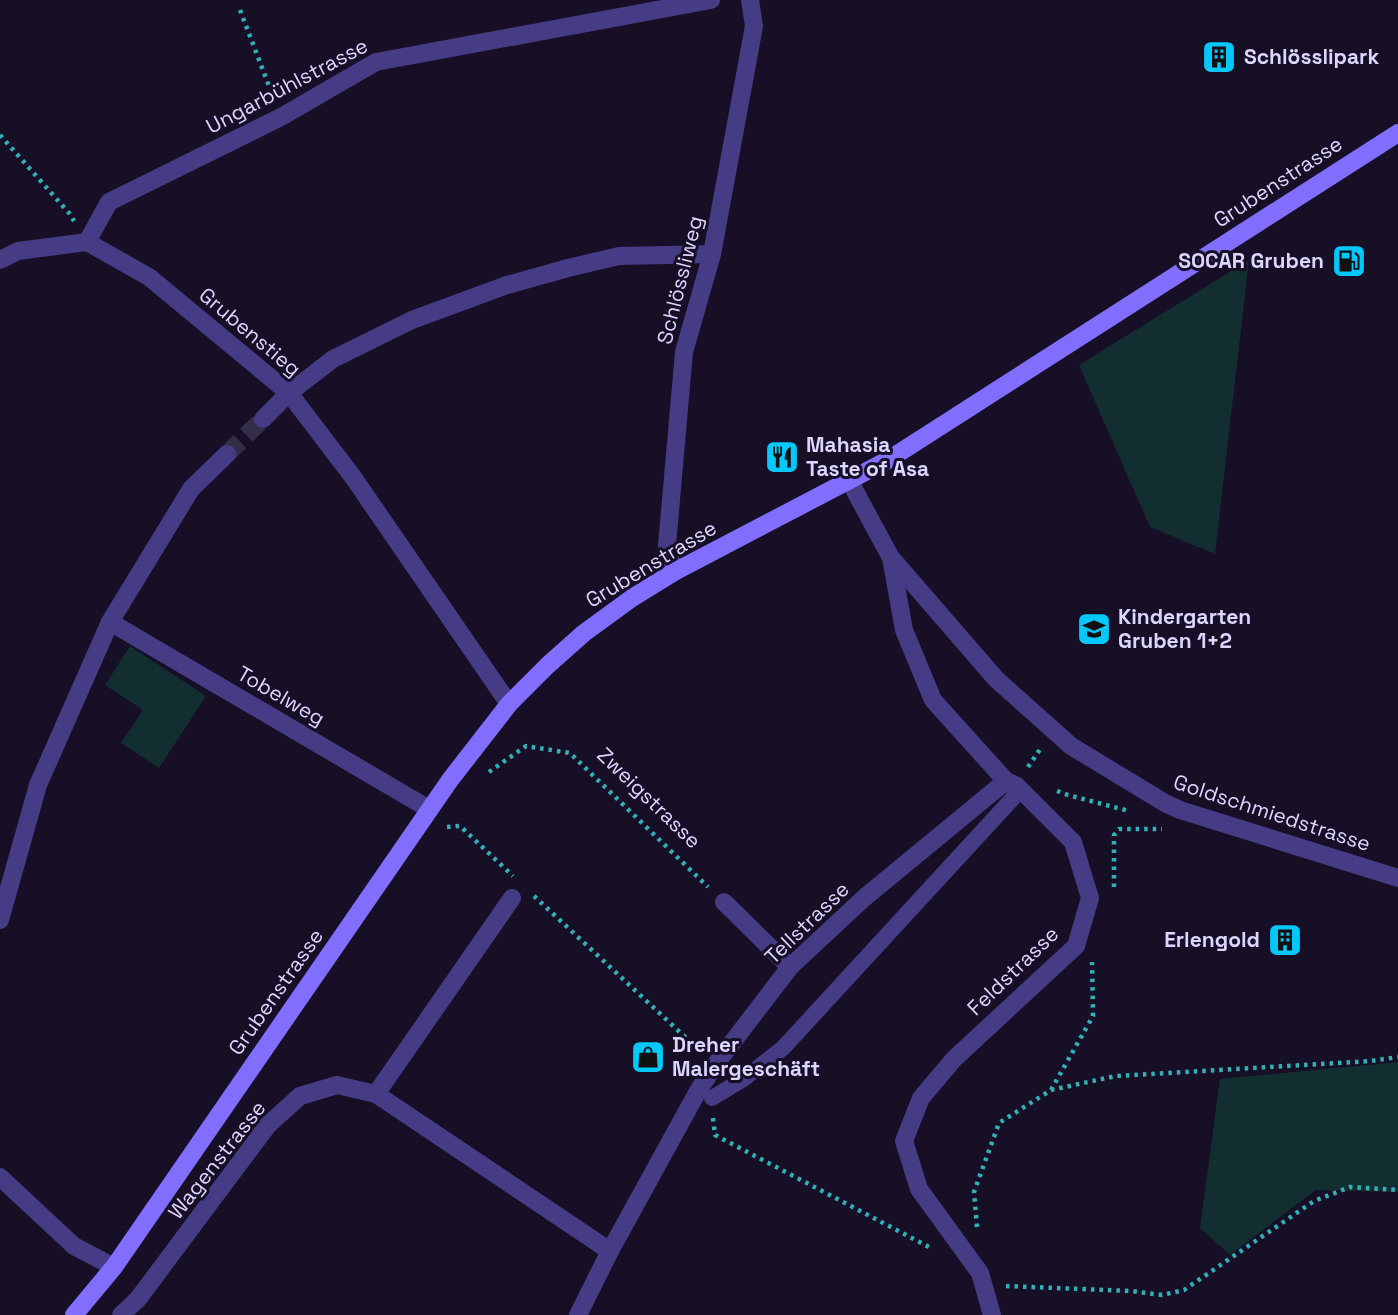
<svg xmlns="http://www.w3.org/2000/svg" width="1398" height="1315" viewBox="0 0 1398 1315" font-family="'Space Grotesk',sans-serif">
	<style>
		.green { fill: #122e30 }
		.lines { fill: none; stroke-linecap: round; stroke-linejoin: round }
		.street-tunnel { stroke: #342d47; stroke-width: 18; stroke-dasharray: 18 9; stroke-linecap: butt }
		.path { stroke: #30b0b7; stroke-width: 4.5; stroke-dasharray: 3.5 5; stroke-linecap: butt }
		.lane { stroke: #463b85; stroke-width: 16 }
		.street { stroke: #463b85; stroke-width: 18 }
		.secondary { stroke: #816dfe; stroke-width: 18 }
		.labels { text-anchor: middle; stroke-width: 6; stroke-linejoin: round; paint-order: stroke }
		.poi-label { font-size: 21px; font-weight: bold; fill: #ded5ff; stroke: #160f26; text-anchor: start }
		.street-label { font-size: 21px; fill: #ded5ff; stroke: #160f26 }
	</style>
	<rect width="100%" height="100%" fill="#160f26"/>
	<g class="green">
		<polygon points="1249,260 1215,554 1150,527 1079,365"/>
		<polygon points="130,646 206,696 159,768 121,743 143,710 105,685"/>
		<polygon points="1398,1062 1398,1192 1316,1190 1230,1255 1200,1228 1220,1079"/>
	</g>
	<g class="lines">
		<polyline class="street-tunnel" points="227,454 263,419"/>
		<g class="path">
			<polyline points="240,10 272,94"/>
			<polyline points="0,135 69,213 74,221"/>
			<polyline points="1028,767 1041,748"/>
			<polyline points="489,772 526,746 570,753 708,887"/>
			<polyline points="1057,791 1068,795 1129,811"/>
			<polyline points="447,827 460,826 513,876"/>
			<polyline points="1114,887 1114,835 1119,829 1162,829"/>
			<polyline points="534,896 699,1050"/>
			<polyline points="1051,1090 1093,1016 1092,962"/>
			<polyline points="713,1118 715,1135 931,1248"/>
			<polyline points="977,1227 974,1192 999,1123 1051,1090 1116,1076 1371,1061 1398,1057"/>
			<polyline points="1006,1286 1131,1291 1162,1295 1184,1290 1314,1201 1350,1187 1398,1190"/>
		</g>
		<polyline class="lane" points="712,1098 742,1080 783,1048 1014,797 1017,786"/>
		<g class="street">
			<polyline points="87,242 109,202 281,117 376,62 711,0"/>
			<polyline points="87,242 149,277 289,393 353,477 509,704"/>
			<polyline points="0,260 18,251 87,242"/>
			<polyline points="263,419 289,393 333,359 412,320 507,285 568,268 619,256 712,254"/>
			<polyline points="849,480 891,558 904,630 933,700 1006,781 1017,786 1073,842 1090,898 1076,946 954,1059 921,1098 904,1141 919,1189 980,1273 992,1315"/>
			<polyline points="893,560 996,679 1071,746 1165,803 1180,810 1398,878"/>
			<polyline points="674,572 667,545 684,352 712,254 754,26 750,0"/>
			<polyline points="110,622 429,809"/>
			<polyline points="724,902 790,967"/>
			<polyline points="0,920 38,785 110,622 191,489 227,454"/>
			<polyline points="376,1094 512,898"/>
			<polyline points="0,1177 74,1246 114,1267"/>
			<polyline points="121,1315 138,1299 268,1125 300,1096 337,1085 376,1094 610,1251"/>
			<polyline points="578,1315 610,1251 698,1091 715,1065 790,967 864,898 1006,781"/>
		</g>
		<polyline class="secondary" points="74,1315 114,1267 450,780 509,704 548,665 584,633 632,598 674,572 888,460 1398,133"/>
	</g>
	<defs>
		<g id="building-square" transform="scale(1.75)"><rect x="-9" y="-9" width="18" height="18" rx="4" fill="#03c8fc" stroke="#160f26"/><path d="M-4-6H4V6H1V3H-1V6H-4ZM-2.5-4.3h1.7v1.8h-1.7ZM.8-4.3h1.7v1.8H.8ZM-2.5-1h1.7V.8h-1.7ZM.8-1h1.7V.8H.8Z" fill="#111"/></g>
		<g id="fuel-square" transform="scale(1.75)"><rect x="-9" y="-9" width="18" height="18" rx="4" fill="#03c8fc" stroke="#160f26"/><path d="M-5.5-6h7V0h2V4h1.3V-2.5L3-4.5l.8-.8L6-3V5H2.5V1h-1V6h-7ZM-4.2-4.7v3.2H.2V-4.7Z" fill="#111"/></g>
		<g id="restaurant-square" transform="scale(1.75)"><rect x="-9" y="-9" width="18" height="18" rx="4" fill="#03c8fc" stroke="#160f26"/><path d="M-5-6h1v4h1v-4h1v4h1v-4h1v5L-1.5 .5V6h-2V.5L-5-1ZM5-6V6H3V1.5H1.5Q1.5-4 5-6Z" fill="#111"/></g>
		<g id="school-square" transform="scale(1.75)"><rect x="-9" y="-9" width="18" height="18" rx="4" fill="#03c8fc" stroke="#160f26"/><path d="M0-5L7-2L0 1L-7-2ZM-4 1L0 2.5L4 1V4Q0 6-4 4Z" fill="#111"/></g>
		<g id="shop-square" transform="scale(1.75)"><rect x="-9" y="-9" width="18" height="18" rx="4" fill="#03c8fc" stroke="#160f26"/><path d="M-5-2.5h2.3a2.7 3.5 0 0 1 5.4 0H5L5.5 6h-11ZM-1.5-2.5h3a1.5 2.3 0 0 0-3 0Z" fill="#111"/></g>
	</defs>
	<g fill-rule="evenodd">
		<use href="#building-square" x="1219" y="57"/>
		<use href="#fuel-square" x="1349" y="261"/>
		<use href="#restaurant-square" x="782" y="457"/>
		<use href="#school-square" x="1094" y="629"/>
		<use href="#building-square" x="1285" y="940"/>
		<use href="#shop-square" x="648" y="1057"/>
	</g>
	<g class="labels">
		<g class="poi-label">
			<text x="1244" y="64">Schlösslipark</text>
			<text x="1324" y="268" text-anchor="end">SOCAR Gruben</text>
			<text x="806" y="452">Mahasia<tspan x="806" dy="24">Taste of Asa</tspan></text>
			<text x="1118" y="624">Kindergarten<tspan x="1118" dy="24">Gruben 1+2</tspan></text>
			<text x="1260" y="947" text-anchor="end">Erlengold</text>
			<text x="672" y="1052">Dreher<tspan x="672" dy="24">Malergeschäft</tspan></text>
		</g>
		<g class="street-label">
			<text transform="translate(287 86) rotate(-28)" y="7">Ungarbühlstrasse</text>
			<text transform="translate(1278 182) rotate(-33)" y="7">Grubenstrasse</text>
			<text transform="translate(680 280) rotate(-76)" y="7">Schlössliweg</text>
			<text transform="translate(250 332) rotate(40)" y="7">Grubenstieg</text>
			<text transform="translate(651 564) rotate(-31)" y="7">Grubenstrasse</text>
			<text transform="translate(281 696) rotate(30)" y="7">Tobelweg</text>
			<text transform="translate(649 798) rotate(44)" y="7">Zweigstrasse</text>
			<text transform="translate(1272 813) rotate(18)" y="7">Goldschmiedstrasse</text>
			<text transform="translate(807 923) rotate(-44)" y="7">Tellstrasse</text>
			<text transform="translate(1013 971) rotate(-44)" y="7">Feldstrasse</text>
			<text transform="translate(276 992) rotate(-55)" y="7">Grubenstrasse</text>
			<text transform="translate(217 1160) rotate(-52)" y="7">Wagenstrasse</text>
		</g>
	</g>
</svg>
